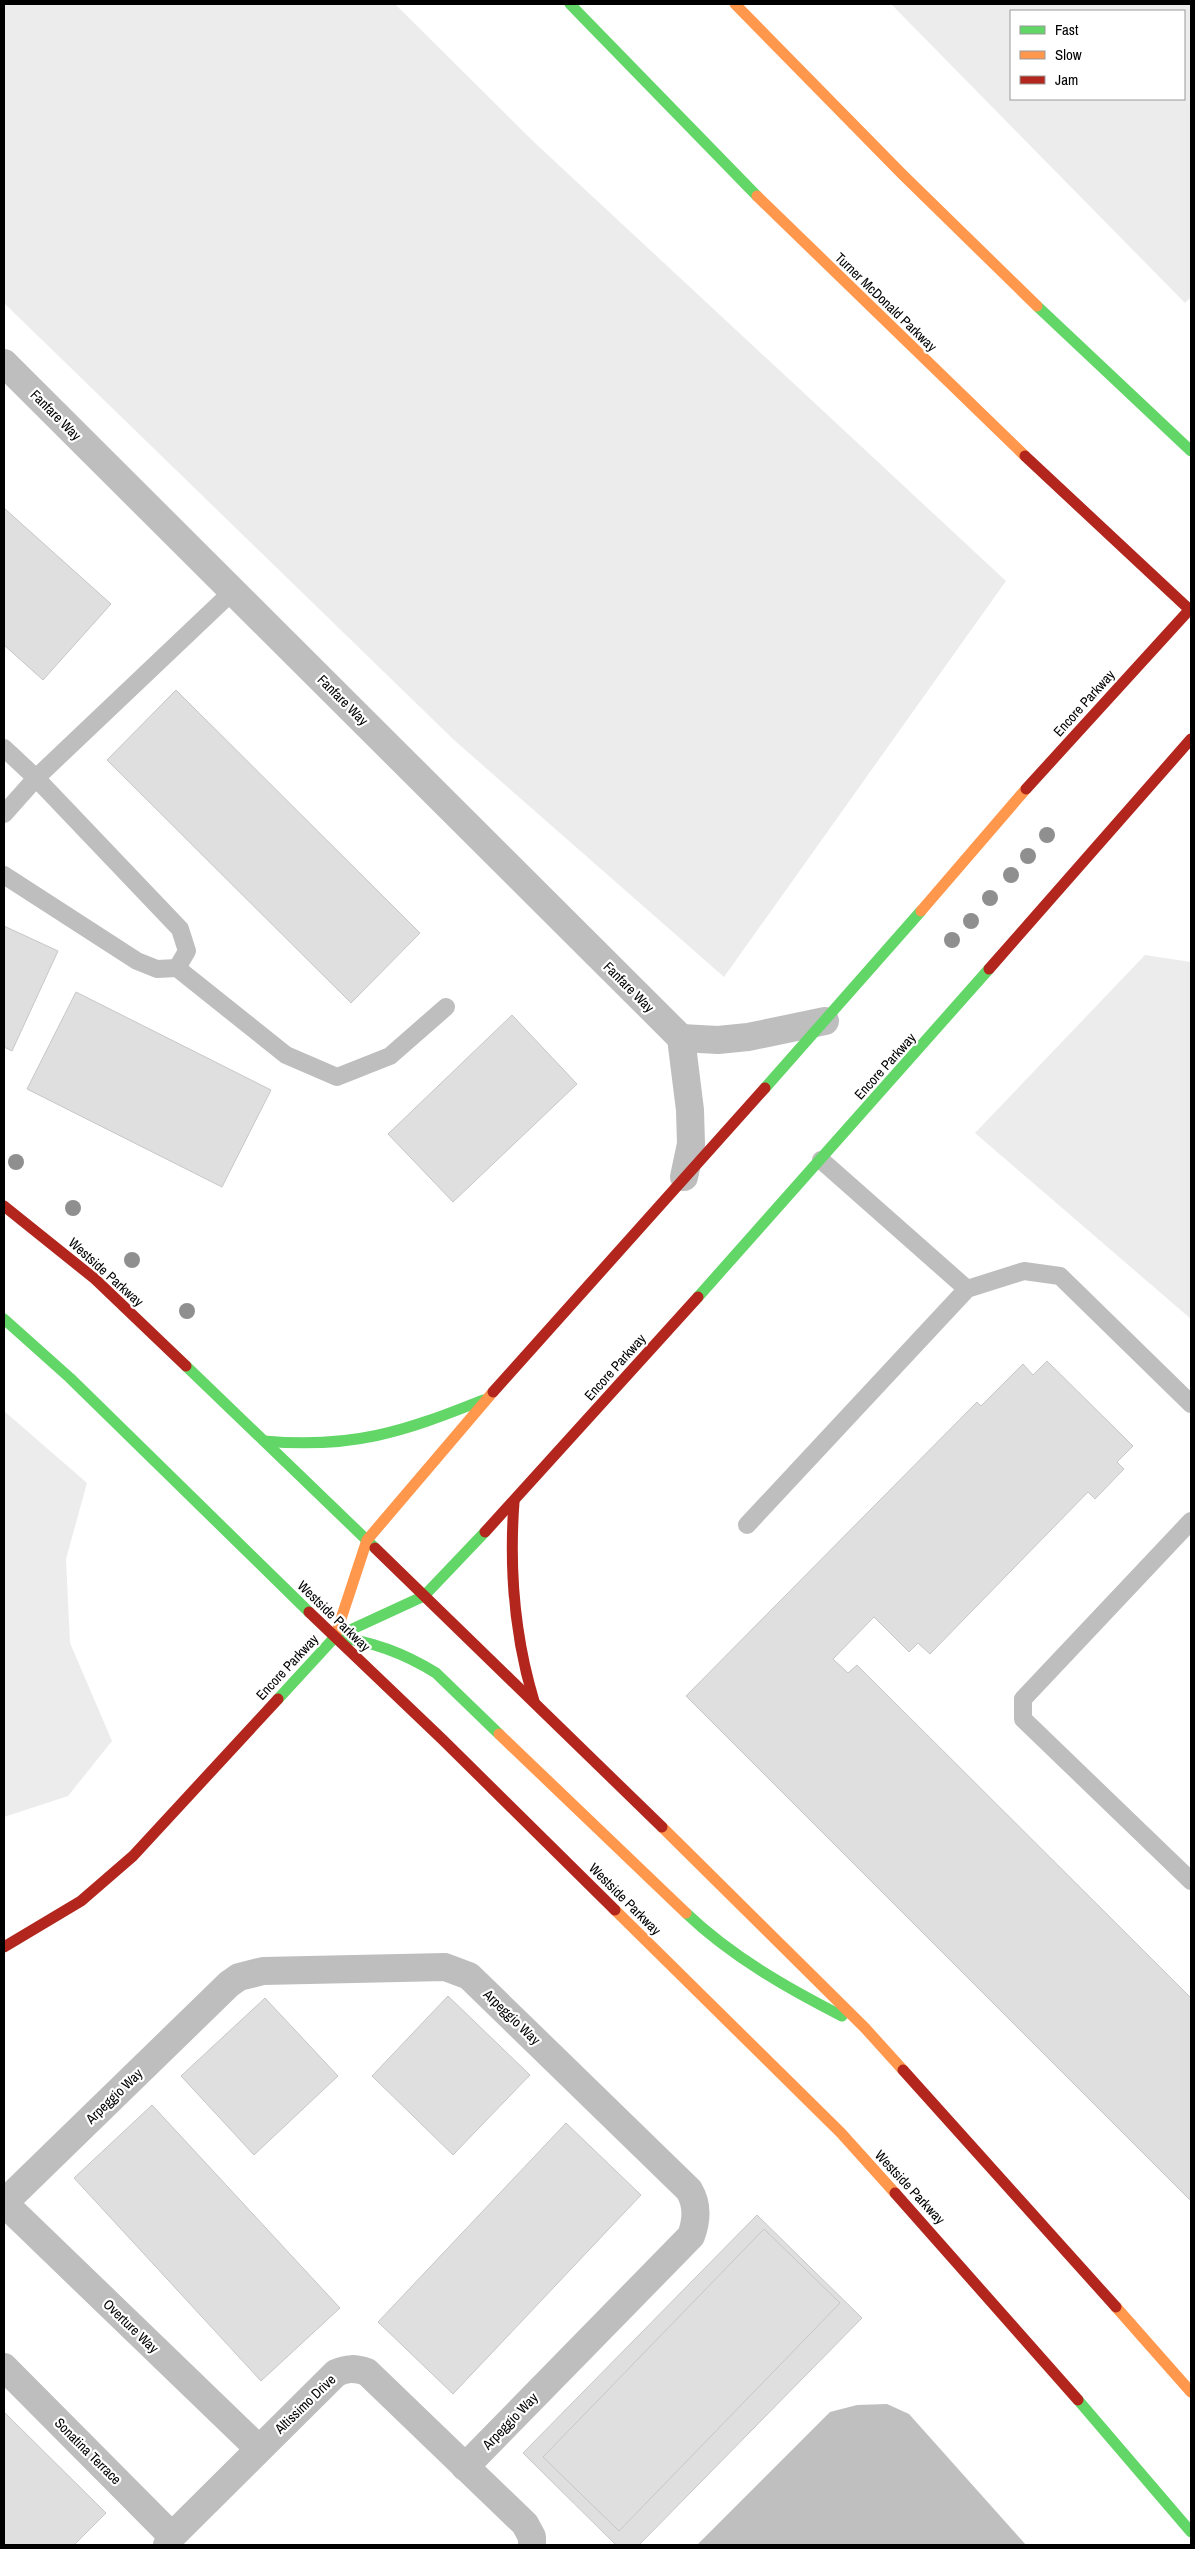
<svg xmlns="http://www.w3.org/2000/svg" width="1195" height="2549" viewBox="0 0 1195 2549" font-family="'Archivo Narrow',sans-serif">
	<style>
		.green { fill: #ececec; fill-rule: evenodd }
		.water { fill: #bfbfbf }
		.building { fill: #dfdfdf; stroke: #c7c7c7 }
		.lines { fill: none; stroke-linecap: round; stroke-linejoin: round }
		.lane { stroke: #bebebe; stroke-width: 18 }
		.street { stroke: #bebebe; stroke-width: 28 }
		.fast { stroke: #63d668; stroke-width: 11 }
		.slow { stroke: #ff974d; stroke-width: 11 }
		.jam { stroke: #b3261e; stroke-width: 11 }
		.jam-bridge { stroke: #b3261e; stroke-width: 11 }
		.tree { fill: #8f8f8f }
		.labels { text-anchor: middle; stroke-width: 4.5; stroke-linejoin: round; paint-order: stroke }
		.street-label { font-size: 14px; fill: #000; stroke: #fff }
	</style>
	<rect width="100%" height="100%" fill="#fff"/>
	<g class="green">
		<polygon points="4,4 395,4 535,143 1006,581 724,977 454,740 4,303"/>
		<path d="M 891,4 L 1191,4 L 1191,297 L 1185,303 ZM 1011,11 L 1184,11 L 1184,99 L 1011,99 Z"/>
		<polygon points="1145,955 1191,962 1191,1319 975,1133"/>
		<polygon points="4,1411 87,1483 66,1559 70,1643 112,1741 68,1796 4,1817"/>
	</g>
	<polygon class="water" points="887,2404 909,2414 1026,2545 697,2545 830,2412 857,2405"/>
	<g class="building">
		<polygon points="4,508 111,604 43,680 4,645"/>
		<polygon points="176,690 420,933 351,1003 107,760"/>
		<polygon points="4,926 58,951 12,1051 4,1047"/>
		<polygon points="76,992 271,1090 222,1187 27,1089"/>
		<polygon points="512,1015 577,1084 453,1202 388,1134"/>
		<polygon points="1047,1361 1133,1446 1117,1462 1124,1469 1095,1499 1088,1492 930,1654 918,1643 909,1652 874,1617 833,1659 848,1673 857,1665 1191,1998 1191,2201 686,1696 977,1402 981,1406 1023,1364 1033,1375"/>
		<polygon points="448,1996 530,2075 453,2155 372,2076"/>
		<polygon points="265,1998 338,2076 254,2155 181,2076"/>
		<polygon points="152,2105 340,2308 261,2381 74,2178"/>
		<polygon points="566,2123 641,2195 453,2394 378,2322"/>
		<polygon points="757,2215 862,2318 639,2545 616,2545 523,2453"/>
		<polygon points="764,2229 840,2303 619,2531 543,2457"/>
		<polygon points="4,2412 106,2513 74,2545 4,2545"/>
	</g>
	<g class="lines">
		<g class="lane">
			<polyline points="4,748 36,778 180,929 187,951 177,968"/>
			<polyline points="4,814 36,778 233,591"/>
			<polyline points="4,875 137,961 157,969 177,968 286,1055 337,1077 390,1056 446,1007"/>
			<polyline points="821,1160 967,1289"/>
			<polyline points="1191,1521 1023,1699 1023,1719 1191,1881"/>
			<polyline points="747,1525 967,1289 1024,1271 1060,1276 1191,1404"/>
		</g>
		<g class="street">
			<polyline points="4,363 681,1038 690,1110 691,1144 684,1177"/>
			<polyline points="681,1038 718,1040 748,1037 825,1021"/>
			<path d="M 4,2203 L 229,1984 L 239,1977 L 263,1971 L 445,1967 L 469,1976 L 689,2190 C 698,2205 697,2220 691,2236 L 465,2467"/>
			<polyline points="4,2203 259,2449"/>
			<polyline points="4,2367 172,2536"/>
			<path d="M 167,2545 L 172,2536 L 336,2373 C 347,2368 355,2368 367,2372 L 525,2524 L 532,2537 L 532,2545"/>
		</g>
		<g class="fast">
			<polyline points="570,4 757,196"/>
			<polyline points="1037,306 1191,451"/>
			<polyline points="765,1088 921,911"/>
			<polyline points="698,1297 989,969"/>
			<polyline points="4,1319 70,1378 309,1612"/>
			<polyline points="186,1366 375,1548"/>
			<path d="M 264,1441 C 352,1449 403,1432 483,1400"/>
			<path d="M 335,1637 C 372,1641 404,1653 436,1673 L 499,1734"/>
			<polyline points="278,1699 335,1637 424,1596 485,1532"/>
			<path d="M 686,1913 C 731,1956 787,1988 842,2016"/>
			<polyline points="1078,2400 1191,2532"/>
		</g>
		<g class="slow">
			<polyline points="735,4 903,175 1037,306"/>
			<polyline points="757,196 1025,456"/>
			<polyline points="921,911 1026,789"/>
			<polyline points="335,1637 367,1540 493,1392"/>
			<polyline points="499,1734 686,1913"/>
			<polyline points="662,1827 865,2028 903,2070"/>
			<polyline points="615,1910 841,2133 895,2193"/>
			<polyline points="1116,2307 1191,2392"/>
		</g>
		<g class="jam">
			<polyline points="1025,456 1191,611"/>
			<polyline points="989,969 1191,739"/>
			<polyline points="4,1206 95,1279 186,1366"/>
			<polyline points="493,1392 765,1088"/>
			<path d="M 514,1502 C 509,1571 514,1635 534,1701"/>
			<polyline points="485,1532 698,1297"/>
			<polyline points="375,1548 662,1827"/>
			<polyline points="309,1612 443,1740 615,1910"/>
			<polyline points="4,1947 81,1901 133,1856 278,1699"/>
			<polyline points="903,2070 1116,2307"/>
			<polyline points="895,2193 1078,2400"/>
		</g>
		<polyline class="jam-bridge" points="1026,789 1191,608"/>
	</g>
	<g class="tree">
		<circle cx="1047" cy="835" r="8"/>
		<circle cx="1028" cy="856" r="8"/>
		<circle cx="1011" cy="875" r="8"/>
		<circle cx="990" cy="898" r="8"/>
		<circle cx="971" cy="921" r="8"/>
		<circle cx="952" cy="940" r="8"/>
		<circle cx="16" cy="1162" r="8"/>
		<circle cx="73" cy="1208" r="8"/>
		<circle cx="132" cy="1260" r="8"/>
		<circle cx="187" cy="1311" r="8"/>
	</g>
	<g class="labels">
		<g class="street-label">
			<text transform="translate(886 302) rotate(44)" y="5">Turner McDonald Parkway</text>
			<text transform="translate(56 415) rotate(45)" y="5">Fanfare Way</text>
			<text transform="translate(343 700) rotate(45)" y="5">Fanfare Way</text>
			<text transform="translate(1084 703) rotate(-48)" y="5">Encore Parkway</text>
			<text transform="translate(629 987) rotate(45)" y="5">Fanfare Way</text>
			<text transform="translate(885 1066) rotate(-48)" y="5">Encore Parkway</text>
			<text transform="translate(106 1272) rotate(42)" y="5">Westside Parkway</text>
			<text transform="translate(615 1367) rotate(-48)" y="5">Encore Parkway</text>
			<text transform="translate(334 1616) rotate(44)" y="5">Westside Parkway</text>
			<text transform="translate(287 1667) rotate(-47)" y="5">Encore Parkway</text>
			<text transform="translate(625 1899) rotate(45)" y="5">Westside Parkway</text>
			<text transform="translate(512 2017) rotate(44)" y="5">Arpeggio Way</text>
			<text transform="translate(114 2096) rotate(-44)" y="5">Arpeggio Way</text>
			<text transform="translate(910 2187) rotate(47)" y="5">Westside Parkway</text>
			<text transform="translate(131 2326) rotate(44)" y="5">Overture Way</text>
			<text transform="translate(305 2404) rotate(-44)" y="5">Altissimo Drive</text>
			<text transform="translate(510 2421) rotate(-46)" y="5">Arpeggio Way</text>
			<text transform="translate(88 2451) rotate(45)" y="5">Sonatina Terrace</text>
		</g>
	</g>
	<rect width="1195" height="2549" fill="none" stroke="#000000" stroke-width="10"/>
	<rect x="1010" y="10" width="175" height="90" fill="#ffffff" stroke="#999999"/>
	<rect x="1020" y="26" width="25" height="8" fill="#63d668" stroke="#999999"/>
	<text x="1055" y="35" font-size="15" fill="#000000">Fast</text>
	<rect x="1020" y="51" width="25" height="8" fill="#ff974d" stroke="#999999"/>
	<text x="1055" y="60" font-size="15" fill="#000000">Slow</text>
	<rect x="1020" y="76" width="25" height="8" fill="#b3261e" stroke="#999999"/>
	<text x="1055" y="85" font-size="15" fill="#000000">Jam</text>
</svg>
